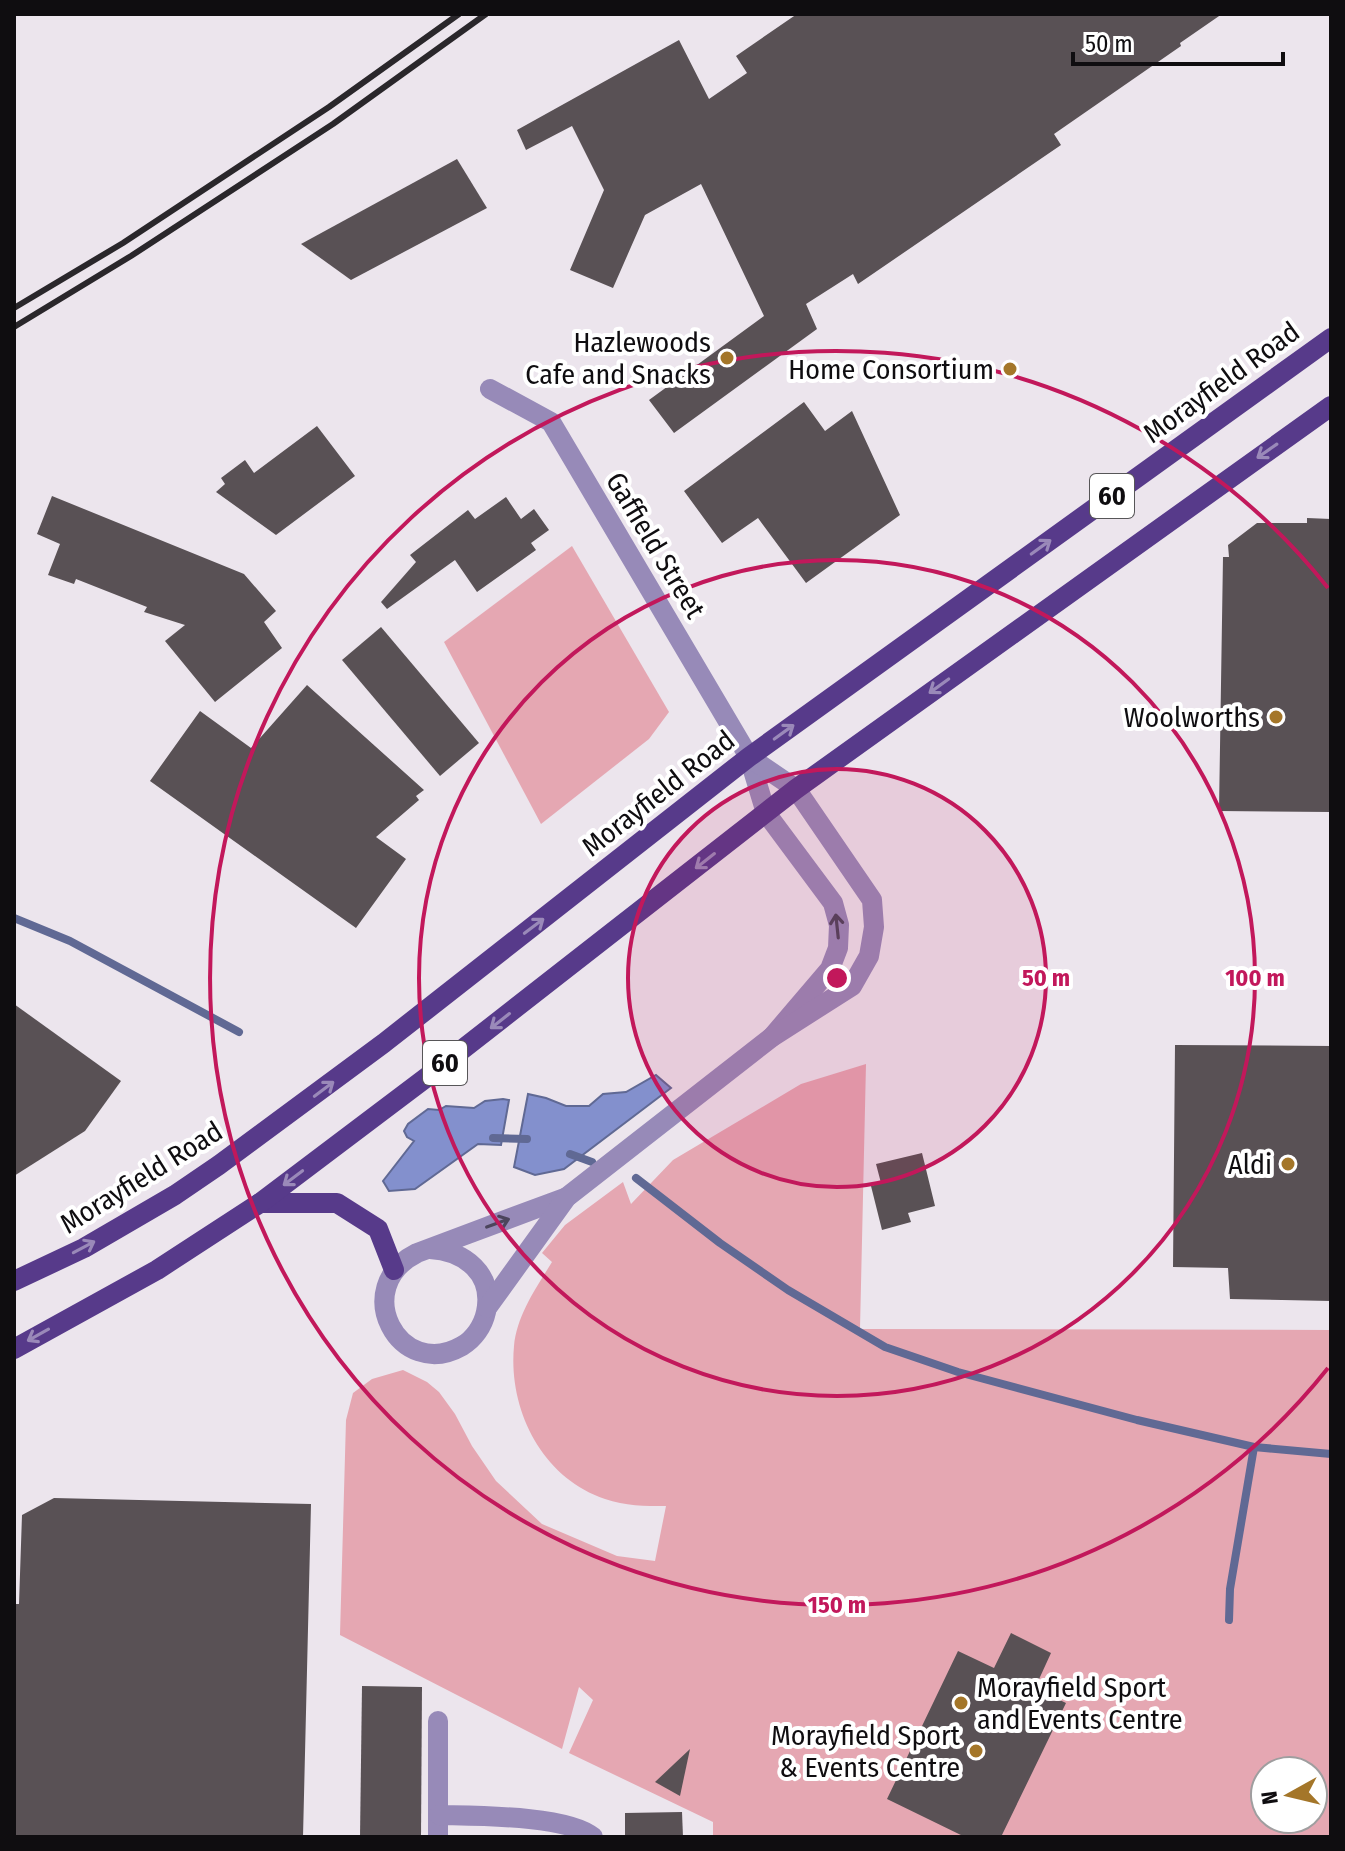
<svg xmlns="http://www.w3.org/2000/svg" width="1345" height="1851" viewBox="0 0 1345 1851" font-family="'Fira Sans Condensed',sans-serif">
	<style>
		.green { fill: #e5a7b2; fill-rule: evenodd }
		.water { fill: #8390cd; stroke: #606994; stroke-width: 2 }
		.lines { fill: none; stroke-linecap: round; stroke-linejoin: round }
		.stream { stroke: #606994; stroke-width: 8 }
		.building { fill: #595155 }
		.minor { stroke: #978ab8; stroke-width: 20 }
		.major { stroke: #573a8a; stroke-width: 20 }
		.rail { stroke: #2a272b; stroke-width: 6 }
		.oneway { stroke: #9a89b9 }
		.oneway2 { stroke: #4c455c }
		.ring { fill: none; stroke: #c2185b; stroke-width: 4 }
		.poi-dot { fill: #a47629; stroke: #fff; stroke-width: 3 }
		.labels { text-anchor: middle; stroke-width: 8; stroke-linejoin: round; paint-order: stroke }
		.shield { fill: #fff; stroke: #575658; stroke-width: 2 }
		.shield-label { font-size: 26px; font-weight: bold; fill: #0f0d10 }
		.poi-label { font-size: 28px; fill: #0f0d10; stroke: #fff; text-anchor: end }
		.street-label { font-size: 28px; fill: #0f0d10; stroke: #fff }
		.centre { fill: #c2185b; stroke: #fff; stroke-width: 4 }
		.ring-label { font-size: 24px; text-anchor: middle; font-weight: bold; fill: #c2185b; stroke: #fff; stroke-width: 8; stroke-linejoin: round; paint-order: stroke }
	</style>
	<rect width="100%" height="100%" fill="#ece5ed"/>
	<g class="green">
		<polygon points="572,546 669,712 649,739 541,824 444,642"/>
		<path d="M 866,1064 L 860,1329 L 1331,1330 L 1331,1837 L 713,1837 L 713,1822 L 569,1753 L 593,1700 L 579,1687 L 562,1749 L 340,1635 L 346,1420 L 353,1393 L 372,1379 L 403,1370 L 427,1382 L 439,1392 L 455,1414 L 472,1446 L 496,1481 L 542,1524 L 617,1556 L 655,1561 L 666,1506 C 645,1506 625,1506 605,1499 C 542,1478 508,1410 514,1346 C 517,1315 536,1288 552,1262 L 542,1253 L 565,1225 L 623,1182 L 631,1204 L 673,1160 L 801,1084 ZM 1265,1771 L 1313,1771 L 1313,1819 L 1265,1819 Z"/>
	</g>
	<g class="water">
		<polygon points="656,1075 671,1088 564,1169 535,1175 514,1167 528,1094 546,1098 566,1106 589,1106 603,1094 626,1092"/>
		<polygon points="503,1099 509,1100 501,1145 478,1144 415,1189 389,1191 383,1181 414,1141 407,1137 404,1131 408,1124 428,1109 439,1110 446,1106 474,1108 485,1101"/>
	</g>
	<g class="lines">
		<g class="stream">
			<polyline points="14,918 70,941 239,1032"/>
			<polyline points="493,1138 527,1139"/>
			<polyline points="570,1154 592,1162"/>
			<polyline points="636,1178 720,1243 788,1290 885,1347 958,1372 1137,1420 1254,1447 1331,1454"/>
			<polyline points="1229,1620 1230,1589 1254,1447"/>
		</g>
	</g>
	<g class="building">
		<polygon points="797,14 1222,14 1180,43 1181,46 1054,134 1061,145 858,284 853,274 806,304 817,329 674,433 649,400 764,316 701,184 645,215 613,288 570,270 604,190 572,126 526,150 517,130 679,40 709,99 747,73 736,56"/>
		<polygon points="457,159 487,208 351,280 301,244"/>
		<polygon points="804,402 825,431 852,411 900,515 806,583 758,518 722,543 684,491"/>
		<polygon points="317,426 355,476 276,535 216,492 225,484 221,478 245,460 254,473"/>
		<polygon points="52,496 244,574 276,611 264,622 282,648 215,702 165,641 185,625 144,612 147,607 76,579 74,584 48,575 60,544 37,534"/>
		<polygon points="506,497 521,519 534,509 549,530 531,543 536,550 477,592 455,560 387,609 381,602 416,562 410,555 468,510 475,519"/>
		<polygon points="1307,518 1331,519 1331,812 1219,811 1223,557 1229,557 1228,545 1257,523 1307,523"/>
		<polygon points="381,627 479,743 440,776 342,660"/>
		<polygon points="307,685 424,790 416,796 419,800 376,837 406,859 356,928 150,781 200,711 251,748"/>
		<polygon points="14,1004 121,1081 85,1131 14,1176"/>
		<polygon points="1175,1045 1331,1046 1331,1301 1230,1299 1228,1268 1173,1267"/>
		<polygon points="922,1153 935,1206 908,1213 911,1222 882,1230 871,1186 881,1183 876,1164"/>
		<polygon points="54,1498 311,1504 303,1837 14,1837 14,1631 16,1604 19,1604 22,1515"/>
		<polygon points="1011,1633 1051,1653 1035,1688 1066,1703 1001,1837 965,1837 887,1799 958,1651 994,1668"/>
		<polygon points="362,1686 422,1687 421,1837 360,1837"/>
		<polygon points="690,1749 680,1796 655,1782"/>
		<polygon points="682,1812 683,1837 625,1837 625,1813"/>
	</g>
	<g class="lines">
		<g class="minor">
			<polyline points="490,389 551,422 749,757 766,813 833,903 839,925 838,948 830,969 772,1037"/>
			<path d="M 430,1249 C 465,1251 494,1274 486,1312 C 483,1326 474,1339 462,1346 C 399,1382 349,1287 417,1253 L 567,1197"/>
			<polyline points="487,1308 567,1197 772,1037 852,986 869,956 874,927 872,900 796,789 749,757"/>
			<polyline points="438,1721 438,1837"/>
			<path d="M 439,1815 C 474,1816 567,1815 593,1837"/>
		</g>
		<g class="major">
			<polyline points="260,1203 337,1203 378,1229 394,1270"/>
			<polyline points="14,1281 84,1248 175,1195 219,1165 384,1043 749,757 1331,338"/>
			<polyline points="14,1349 157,1270 260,1203 427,1077 796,789 1331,406"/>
		</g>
		<g class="rail">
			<polyline points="14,308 123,243 329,107 459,14"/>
			<polyline points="14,327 131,256 333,124 486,14"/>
		</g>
	</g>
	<defs><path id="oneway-shaft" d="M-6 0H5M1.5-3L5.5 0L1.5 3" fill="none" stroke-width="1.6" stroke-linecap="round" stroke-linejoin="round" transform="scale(2)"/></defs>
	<g class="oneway">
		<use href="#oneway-shaft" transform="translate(1267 451) rotate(145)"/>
		<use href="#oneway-shaft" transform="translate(1041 547) rotate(-36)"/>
		<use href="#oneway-shaft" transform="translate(939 686) rotate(144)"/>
		<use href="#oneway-shaft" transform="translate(784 732) rotate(-36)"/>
		<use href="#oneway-shaft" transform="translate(705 861) rotate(142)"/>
		<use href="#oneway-shaft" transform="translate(534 926) rotate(-37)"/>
		<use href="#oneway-shaft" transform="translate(500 1021) rotate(142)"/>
		<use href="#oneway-shaft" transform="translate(324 1089) rotate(-37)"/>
		<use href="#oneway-shaft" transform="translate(293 1178) rotate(143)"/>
		<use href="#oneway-shaft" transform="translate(84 1247) rotate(-28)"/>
		<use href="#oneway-shaft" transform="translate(38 1335) rotate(151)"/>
	</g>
	<g class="oneway2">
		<use href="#oneway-shaft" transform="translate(837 926) rotate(-96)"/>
		<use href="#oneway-shaft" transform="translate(498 1223) rotate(-20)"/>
	</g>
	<circle cx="837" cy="978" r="209" fill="#c2185b" fill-opacity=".12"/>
	<g class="ring">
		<circle cx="837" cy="978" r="209"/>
		<circle cx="837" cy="978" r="418"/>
		<path d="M1328 1368A627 627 0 1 1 1328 588"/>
	</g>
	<g class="poi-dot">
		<circle cx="727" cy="358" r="8"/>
		<circle cx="1010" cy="369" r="8"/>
		<circle cx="1276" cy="717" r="8"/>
		<circle cx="1288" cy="1164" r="8"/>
		<circle cx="961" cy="1703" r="8"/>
		<circle cx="976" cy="1751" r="8"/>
	</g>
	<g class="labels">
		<g class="shield">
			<rect x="1090" y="474" width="44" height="44" rx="6"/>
			<rect x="423" y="1041" width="44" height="44" rx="6"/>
		</g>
		<g class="shield-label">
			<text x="1112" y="505">60</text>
			<text x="445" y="1072">60</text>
		</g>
		<g class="poi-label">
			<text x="711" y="352">Hazlewoods<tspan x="711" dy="32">Cafe and Snacks</tspan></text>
			<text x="994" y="379">Home Consortium</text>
			<text x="1260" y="727">Woolworths</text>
			<text x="1272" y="1174">Aldi</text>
			<text x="977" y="1697" text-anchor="start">Morayfield Sport<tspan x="977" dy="32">and Events Centre</tspan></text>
			<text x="960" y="1745">Morayfield Sport<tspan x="960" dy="32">&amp; Events Centre</tspan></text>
		</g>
		<g class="street-label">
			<text transform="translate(1221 382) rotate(-36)" y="10">Morayfield Road</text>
			<text transform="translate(656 545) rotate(59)" y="10">Gaffield Street</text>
			<text transform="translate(658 793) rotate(-38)" y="10">Morayfield Road</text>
			<text transform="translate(141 1177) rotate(-32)" y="10">Morayfield Road</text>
		</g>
	</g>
	<circle cx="837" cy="978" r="12" class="centre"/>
	<g class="ring-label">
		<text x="1046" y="986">50 m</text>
		<text x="1255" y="986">100 m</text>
		<text x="837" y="1613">150 m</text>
	</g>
	<rect width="1345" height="1851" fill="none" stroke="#0f0d10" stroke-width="32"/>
	<g transform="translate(1289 1795) rotate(262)"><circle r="38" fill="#ffffff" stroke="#9f9e9f" stroke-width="2"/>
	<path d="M0-6L14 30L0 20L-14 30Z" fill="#a47629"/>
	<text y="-12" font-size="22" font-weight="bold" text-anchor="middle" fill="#0f0d10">N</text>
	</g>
	<path d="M1073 52v12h210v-12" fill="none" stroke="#0f0d10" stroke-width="4"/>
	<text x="1085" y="52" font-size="24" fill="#0f0d10" stroke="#ffffff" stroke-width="6" paint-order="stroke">50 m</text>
</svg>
